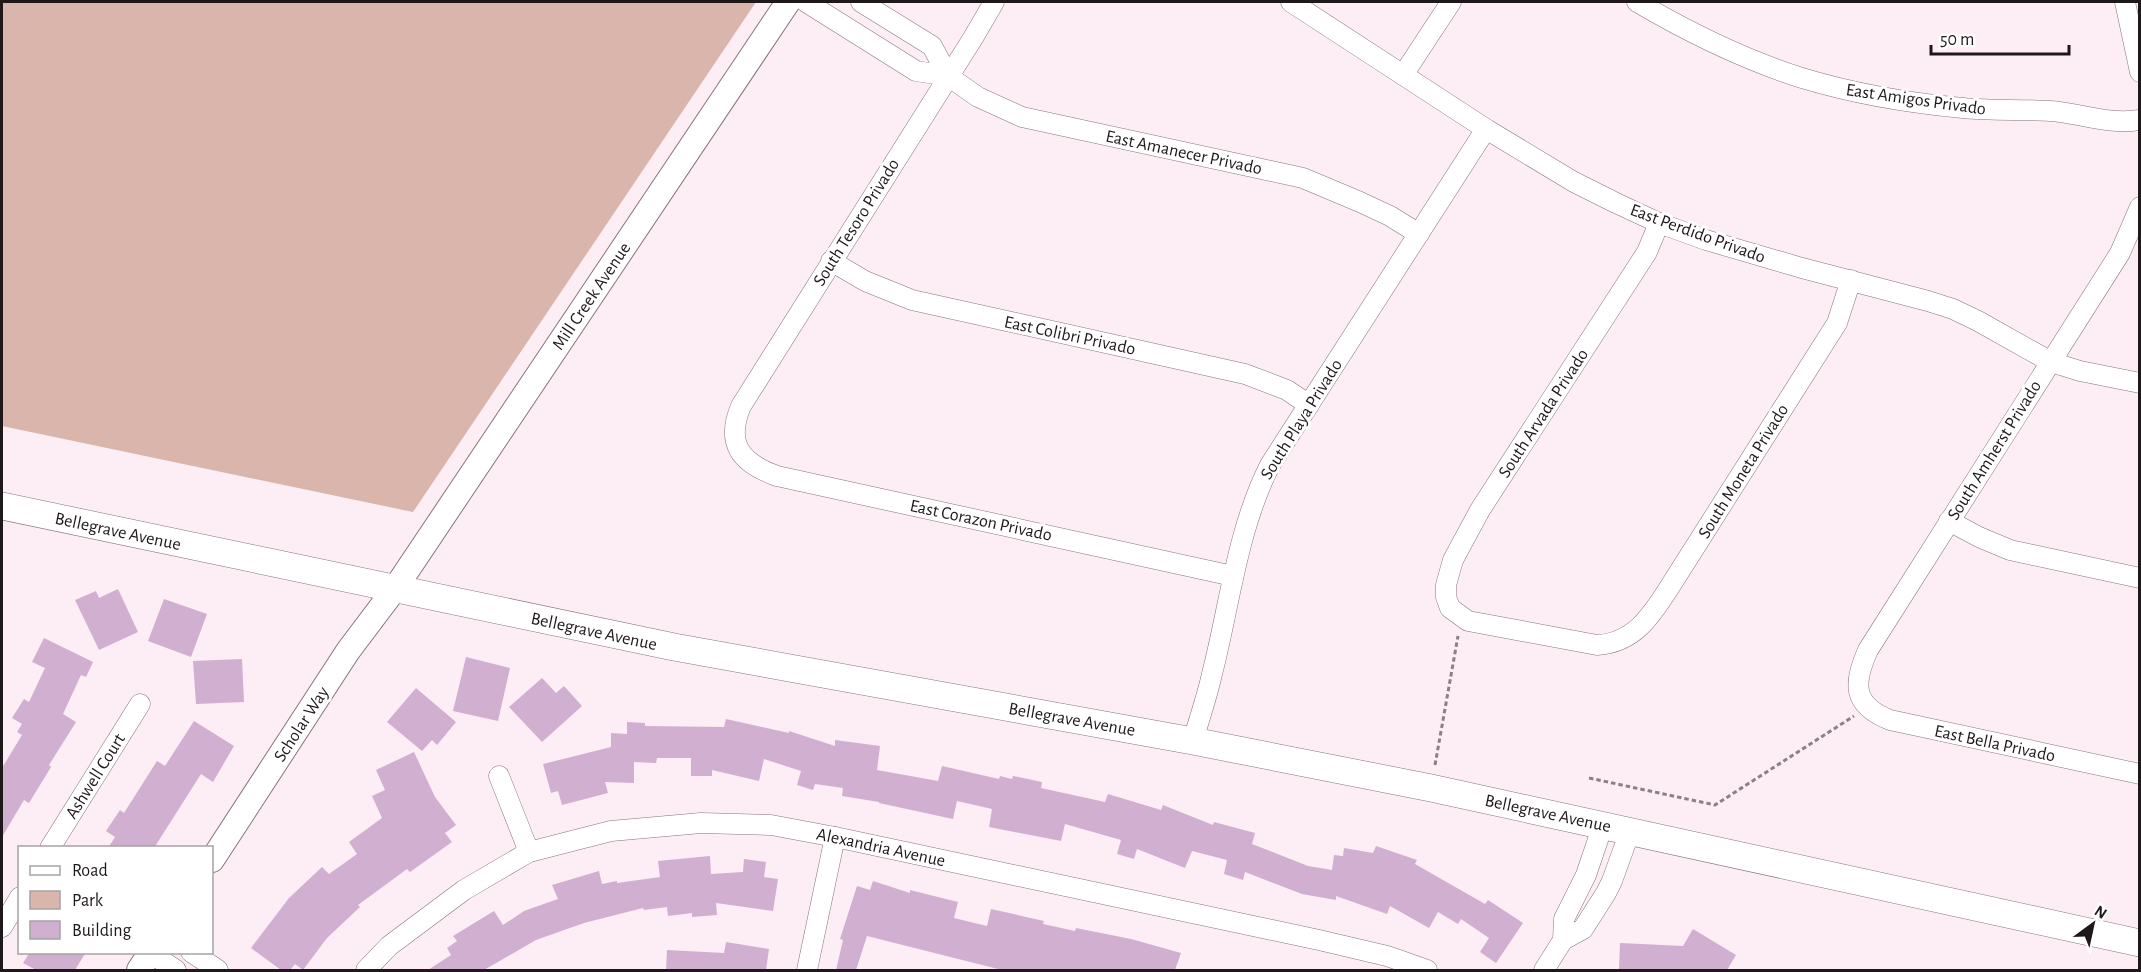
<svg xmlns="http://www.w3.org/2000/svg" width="2141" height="972" viewBox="0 0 2141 972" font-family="'Alegreya Sans',sans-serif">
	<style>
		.green { fill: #d9b5ab }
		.building { fill: #d1afd1 }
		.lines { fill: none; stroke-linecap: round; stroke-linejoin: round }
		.minor-casing { stroke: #86757d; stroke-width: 21 }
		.tertiary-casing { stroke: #86757d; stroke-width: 26 }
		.secondary-casing { stroke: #86757d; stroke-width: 28 }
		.path { stroke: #8b8085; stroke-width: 3; stroke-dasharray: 4.5 3; stroke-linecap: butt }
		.minor { stroke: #fff; stroke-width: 20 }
		.tertiary { stroke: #fff; stroke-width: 24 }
		.secondary { stroke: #fff; stroke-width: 27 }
		.labels { text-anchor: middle; stroke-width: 6; stroke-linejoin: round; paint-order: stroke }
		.street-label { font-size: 18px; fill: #1f181b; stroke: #fff }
	</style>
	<rect width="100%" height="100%" fill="#fdedf4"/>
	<polygon class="green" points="2,2 756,2 413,512 2,426"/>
	<g class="building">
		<polygon points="118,589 138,632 99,650 75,600 96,591 99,598"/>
		<polygon points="164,599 207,614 191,657 148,641"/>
		<polygon points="44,638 93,662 86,677 81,675 63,714 76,722 49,765 51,767 29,803 24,800 2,837 2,768 22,735 17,732 22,724 12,718 24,699 29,702 45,668 32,662"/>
		<polygon points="466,657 510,668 498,721 453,711"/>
		<polygon points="242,659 244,702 196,704 193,661"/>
		<polygon points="542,678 556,693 564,686 582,706 542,742 509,707"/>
		<polygon points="416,688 456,722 437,745 432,740 422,751 387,722"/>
		<polygon points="726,719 789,733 789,731 835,746 835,740 880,746 877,770 938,781 942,766 999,779 1000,776 1012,779 1013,776 1042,782 1041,788 1105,802 1108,794 1161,810 1163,805 1213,825 1214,822 1255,833 1252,844 1308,866 1332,870 1334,855 1343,856 1344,848 1373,853 1376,846 1417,860 1415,864 1485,904 1488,900 1523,923 1496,963 1480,952 1489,938 1461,919 1458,924 1438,912 1429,928 1390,906 1387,914 1336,896 1336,900 1302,894 1245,872 1243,880 1224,874 1227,860 1192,851 1185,868 1137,849 1134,859 1117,854 1121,840 1065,824 1061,841 989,827 992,809 957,801 953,819 879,803 879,802 842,796 843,788 815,784 813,790 797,785 801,771 764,759 759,781 712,770 712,776 691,776 691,758 657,758 656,763 634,762 634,783 605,782 608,793 562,805 558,791 551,793 543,764 611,747 611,733 627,734 627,722 645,723 645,726 724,727"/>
		<polygon points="194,721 234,746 213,782 201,774 154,848 108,848 115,837 106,831 120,810 124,813 157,761 165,766"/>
		<polygon points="414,752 435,797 456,825 445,833 452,842 410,872 407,869 358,905 360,907 327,938 303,970 295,964 290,970 281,970 251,948 289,898 322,867 329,874 357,854 349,842 382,818 372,796 385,790 376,770"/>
		<polygon points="710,856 711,874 743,872 744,859 766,862 764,877 778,879 773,911 716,903 717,915 692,917 692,913 668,916 667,907 644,910 643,908 584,923 536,940 484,970 428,970 451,955 447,948 457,941 453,936 494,911 503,925 524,911 558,899 552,885 599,871 602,884 617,881 617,883 660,877 658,861"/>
		<polygon points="873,881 910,893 910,890 958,902 954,918 987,926 991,909 1044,921 1043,924 1075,931 1076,928 1131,939 1181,953 1175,970 1002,970 867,936 856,970 836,970 843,940 840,939 857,886 870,890"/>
		<polygon points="1693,929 1736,955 1727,970 1619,970 1620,943 1683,946"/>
		<polygon points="726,942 769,949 766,970 666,970 667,950 724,953"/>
		<polygon points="30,952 86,952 75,970 36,970 23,963"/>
	</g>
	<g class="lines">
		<g class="minor-casing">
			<g id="minor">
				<polyline points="806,2 916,71 948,76 932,46 861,2"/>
				<path d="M 994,2 L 973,38 L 741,406 C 725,444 741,463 777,476 L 1233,576"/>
				<polyline points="1291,2 1486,129 1574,182 1616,203 1659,223 1706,240 1802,268 1928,301 1953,309 1978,321 2051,362 2080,371 2140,383"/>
				<path d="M 1637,2 C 1688,32 1745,60 1802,78 C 1855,94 1908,103 1963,108 C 1992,111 2021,109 2050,111 C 2081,113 2106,125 2140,120"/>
				<polyline points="2125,2 2140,72"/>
				<polyline points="1403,75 1451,2"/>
				<polyline points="948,76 978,97 1022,117 1303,178 1360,202 1390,216 1419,234"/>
				<path d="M 2140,207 L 2120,253 L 1868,650 C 1853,683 1852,705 1890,720 L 2140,774"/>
				<path d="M 1659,223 L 1647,252 L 1480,510 L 1453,560 L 1446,585 L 1446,597 L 1450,608 L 1468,621 L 1597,645 C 1634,643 1651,616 1669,588 L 1837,323 L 1851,280"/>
				<polyline points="831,261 865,281 912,300 1245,374 1287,390 1309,405"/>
				<polyline points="1949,521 1979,537 2010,550 2140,578"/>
				<path d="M 1193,741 C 1199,719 1207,697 1212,674 C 1230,604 1237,530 1270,465 L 1486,129"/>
				<polyline points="499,776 529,852"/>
				<polyline points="50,848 140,704"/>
				<polyline points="2,927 20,897"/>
				<polyline points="1563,940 1583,929 1606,893 1612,881 1630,831"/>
				<polyline points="149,952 176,970"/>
				<polyline points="191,952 218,970"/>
				<polyline points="366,970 389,946 464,890 529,852 611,831 701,823 771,825 835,837 1319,940 1387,956 1427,970"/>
				<polyline points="807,970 835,837"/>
				<polyline points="1544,970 1563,940 1564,919 1586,875 1603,825"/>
			</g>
		</g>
		<g class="tertiary-casing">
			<g id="tertiary">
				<polyline points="212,860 348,651 394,590 788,2"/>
				<polyline points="139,970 151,952"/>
			</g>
		</g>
		<g class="secondary-casing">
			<polyline id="secondary" points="2,506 674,647 1193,741 1431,788 2140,943"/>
		</g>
		<g class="path">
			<polyline points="1435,765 1458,636"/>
			<polyline points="1589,778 1715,805 1854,716"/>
		</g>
		<use href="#minor" class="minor"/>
		<use href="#tertiary" class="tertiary"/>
		<use href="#secondary" class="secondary"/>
	</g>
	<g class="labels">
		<g class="street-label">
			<text transform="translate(1916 99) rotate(8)" y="6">East Amigos Privado</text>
			<text transform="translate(1184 152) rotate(12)" y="6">East Amanecer Privado</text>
			<text transform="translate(856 222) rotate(-58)" y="6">South Tesoro Privado</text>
			<text transform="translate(1698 233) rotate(20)" y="6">East Perdido Privado</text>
			<text transform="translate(591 296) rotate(-56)" y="6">Mill Creek Avenue</text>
			<text transform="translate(1070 335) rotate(12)" y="6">East Colibri Privado</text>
			<text transform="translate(1543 413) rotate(-57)" y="6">South Arvada Privado</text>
			<text transform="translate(1301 419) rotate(-58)" y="6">South Playa Privado</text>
			<text transform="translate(1994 450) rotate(-58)" y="6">South Amherst Privado</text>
			<text transform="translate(1743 471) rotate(-58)" y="6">South Moneta Privado</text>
			<text transform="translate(981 520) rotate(12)" y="6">East Corazon Privado</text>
			<text transform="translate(118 531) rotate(12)" y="6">Bellegrave Avenue</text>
			<text transform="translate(594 631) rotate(12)" y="6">Bellegrave Avenue</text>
			<text transform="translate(1072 719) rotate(10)" y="6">Bellegrave Avenue</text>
			<text transform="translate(301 724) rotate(-57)" y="6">Scholar Way</text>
			<text transform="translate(1995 743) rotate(12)" y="6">East Bella Privado</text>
			<text transform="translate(95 776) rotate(-58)" y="6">Ashwell Court</text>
			<text transform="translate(1548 813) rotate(12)" y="6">Bellegrave Avenue</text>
			<text transform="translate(881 847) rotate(12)" y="6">Alexandria Avenue</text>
		</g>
	</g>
	<rect width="2141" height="972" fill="none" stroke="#1f181b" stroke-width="6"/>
	<rect x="18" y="846" width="195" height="108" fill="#ffffff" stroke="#a5a3a4" stroke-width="1.5"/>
	<rect x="30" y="866" width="30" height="9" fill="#ffffff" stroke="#a5a3a4" stroke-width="1.5"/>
	<text x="72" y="876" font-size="18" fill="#1f181b">Road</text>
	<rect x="30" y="891" width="30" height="18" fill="#d9b5ab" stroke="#a5a3a4" stroke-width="1.5"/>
	<text x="72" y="906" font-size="18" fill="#1f181b">Park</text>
	<rect x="30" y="921" width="30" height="18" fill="#d1afd1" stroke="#a5a3a4" stroke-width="1.5"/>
	<text x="72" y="936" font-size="18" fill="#1f181b">Building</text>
	<g transform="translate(2093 924) rotate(33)" stroke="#ffffff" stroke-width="4.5" paint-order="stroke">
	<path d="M0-4.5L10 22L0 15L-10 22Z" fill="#1f181b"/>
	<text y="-9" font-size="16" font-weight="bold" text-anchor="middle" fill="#1f181b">N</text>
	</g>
	<path d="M1931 45v9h138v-9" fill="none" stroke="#1f181b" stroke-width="3"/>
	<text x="1940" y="45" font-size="18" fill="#1f181b" stroke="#ffffff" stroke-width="4.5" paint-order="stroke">50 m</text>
</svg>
